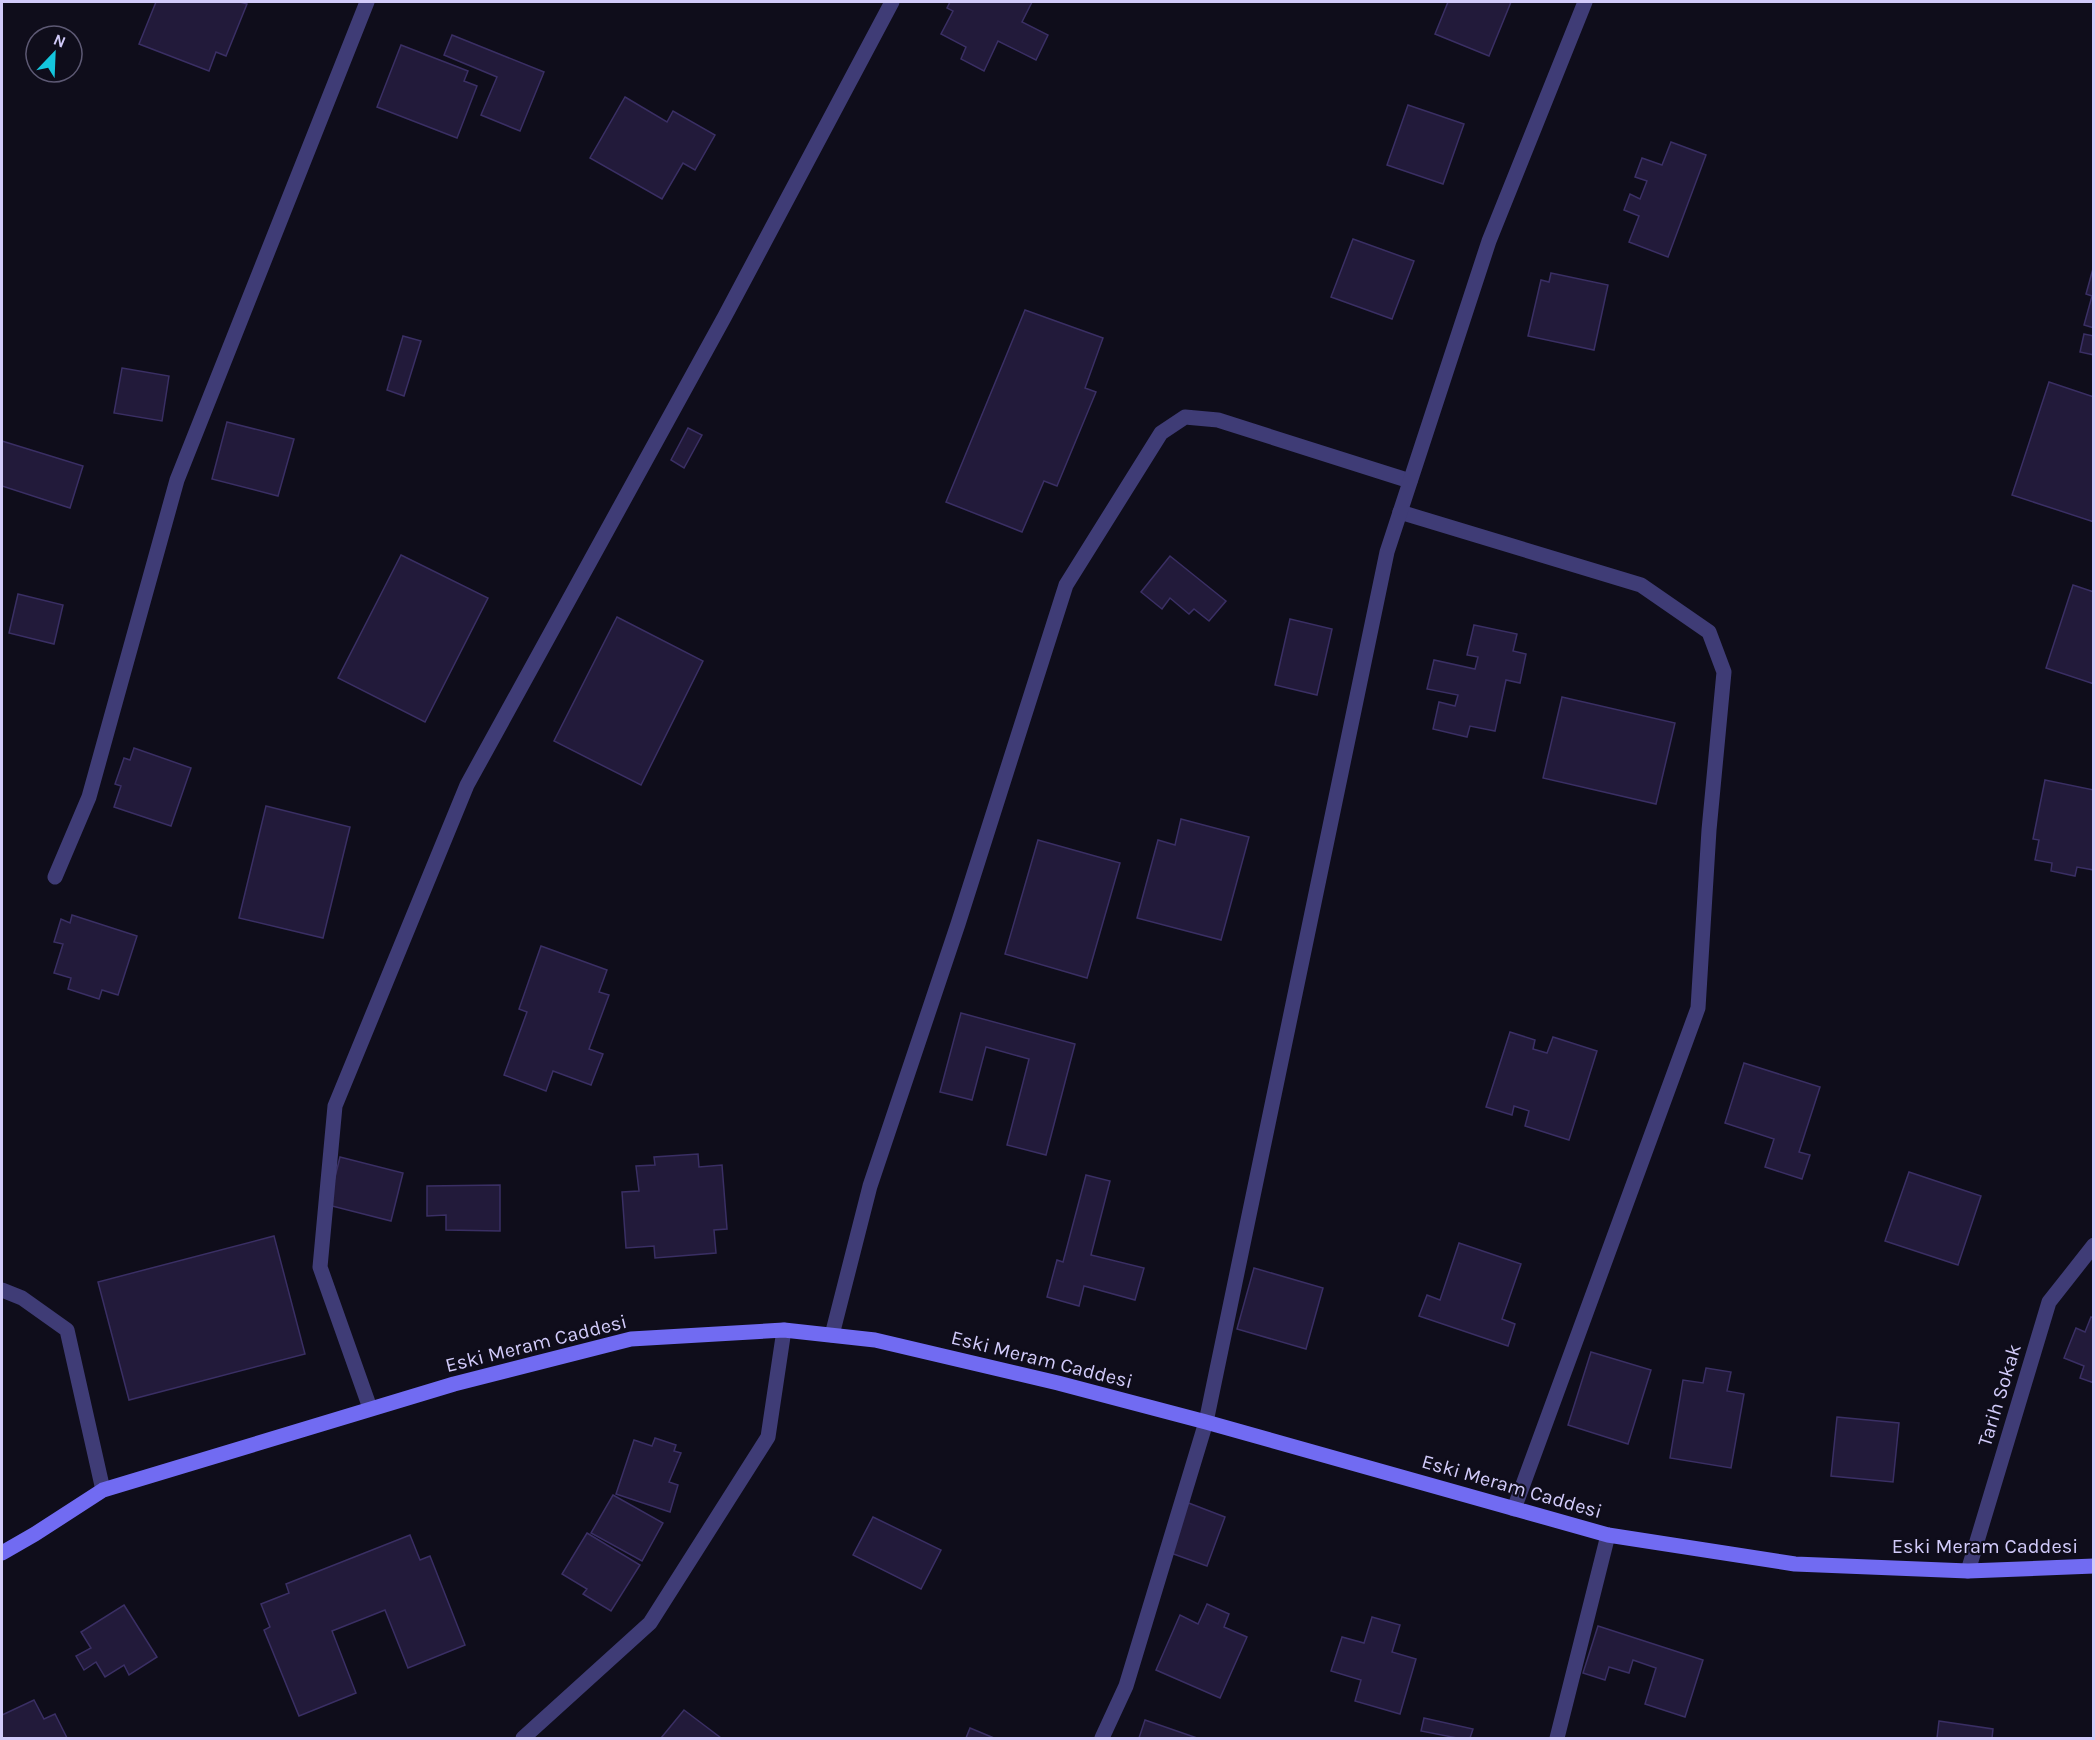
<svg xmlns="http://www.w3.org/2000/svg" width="2095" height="1740" viewBox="0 0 2095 1740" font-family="Karla,sans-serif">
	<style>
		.building { fill: #221a3a; stroke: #3a2f64; stroke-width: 1.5 }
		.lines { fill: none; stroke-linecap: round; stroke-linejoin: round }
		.street { stroke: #3f3c76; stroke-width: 15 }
		.secondary { stroke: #716bf2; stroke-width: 15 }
		.labels { text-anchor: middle; stroke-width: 4.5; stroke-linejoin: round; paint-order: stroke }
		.street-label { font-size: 20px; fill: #d2cbfa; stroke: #0f0d1b }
	</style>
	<rect width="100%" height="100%" fill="#0f0d1b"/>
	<g class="building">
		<polygon points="156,2 240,2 247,4 226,56 216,52 209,71 139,44"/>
		<polygon points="950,2 1032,2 1022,22 1048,35 1036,60 998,41 984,71 961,59 966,47 941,34 953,11 947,8"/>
		<polygon points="1448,2 1511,2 1489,56 1435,34"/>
		<polygon points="452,35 544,72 520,131 481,115 497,77 444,55"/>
		<polygon points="401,45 468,71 464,81 477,86 457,138 377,107"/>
		<polygon points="625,97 667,122 673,111 715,135 695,170 683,163 662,199 590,158"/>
		<polygon points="1408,105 1464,124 1443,184 1387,165"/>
		<polygon points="1671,142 1706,155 1668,257 1629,242 1639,216 1624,210 1630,194 1640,199 1647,181 1635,177 1642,158 1662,165"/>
		<polygon points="1353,239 1414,261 1392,319 1331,297"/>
		<polygon points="2094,265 2094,328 2084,325 2092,296 2086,294"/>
		<polygon points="1551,273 1608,285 1594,350 1528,336 1541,280 1549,282"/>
		<polygon points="1025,310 1103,338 1085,388 1096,392 1057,486 1044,481 1022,532 946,502"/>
		<polygon points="2084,334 2094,336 2094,355 2080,352"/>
		<polygon points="403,336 421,341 404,396 387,390"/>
		<polygon points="122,368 169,376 162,421 114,413"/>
		<polygon points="2049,382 2094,397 2094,522 2012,495"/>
		<polygon points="227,422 294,439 278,496 212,479"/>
		<polygon points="688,428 702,435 684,468 671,460"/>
		<polygon points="2,441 83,466 70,508 2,486"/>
		<polygon points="401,555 488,598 425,722 338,678"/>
		<polygon points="1170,556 1226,601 1209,621 1194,609 1189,614 1170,598 1162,609 1141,592"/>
		<polygon points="2073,585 2094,592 2094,684 2046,668"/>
		<polygon points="18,594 63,605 54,644 9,633"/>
		<polygon points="617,617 703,661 641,785 554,741"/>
		<polygon points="1290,619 1332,629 1317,695 1275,685"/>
		<polygon points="1474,625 1517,634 1513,651 1526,654 1520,683 1506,680 1495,731 1470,726 1467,737 1433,729 1439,702 1455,706 1458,695 1427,689 1434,660 1475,669 1478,657 1467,655"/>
		<polygon points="1562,697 1675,723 1656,804 1543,778"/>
		<polygon points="134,748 191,768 171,826 114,807 121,786 115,784 124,758 130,760"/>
		<polygon points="2045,780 2094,790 2094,870 2077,867 2075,876 2051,871 2052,863 2035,860 2039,840 2033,839"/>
		<polygon points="266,806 350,827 323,938 239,918"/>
		<polygon points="1181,819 1249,837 1221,940 1137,918 1158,840 1175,845"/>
		<polygon points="1038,840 1120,863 1087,978 1005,954"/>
		<polygon points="72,915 137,936 118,995 102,990 99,999 68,989 71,978 54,973 63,944 54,942 61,919 70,923"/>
		<polygon points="541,946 607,970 599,992 609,995 589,1049 603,1054 591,1085 553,1071 546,1091 504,1075 527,1012 519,1009"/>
		<polygon points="961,1013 1075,1044 1046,1155 1007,1145 1029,1059 986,1047 972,1100 940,1092"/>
		<polygon points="1510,1032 1535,1040 1533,1049 1547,1053 1553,1037 1597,1051 1569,1140 1525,1126 1529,1111 1514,1106 1512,1115 1486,1107"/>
		<polygon points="1744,1063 1820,1087 1799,1152 1810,1155 1802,1179 1765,1167 1774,1139 1725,1123"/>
		<polygon points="698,1154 699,1167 722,1165 727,1229 714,1230 716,1253 655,1258 654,1246 626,1248 622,1192 639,1191 636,1166 655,1165 654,1157"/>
		<polygon points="340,1157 403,1173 391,1221 328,1205"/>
		<polygon points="1909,1172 1981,1196 1958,1265 1885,1241"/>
		<polygon points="1086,1175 1110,1181 1091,1255 1144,1268 1135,1300 1084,1286 1079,1306 1047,1297 1057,1260 1063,1262"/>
		<polygon points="500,1185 500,1231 446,1230 446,1215 427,1216 427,1186"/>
		<polygon points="274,1236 305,1354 129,1400 98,1282"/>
		<polygon points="1459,1243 1521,1264 1502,1319 1515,1324 1508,1346 1419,1316 1427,1295 1440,1300"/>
		<polygon points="1254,1268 1323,1288 1306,1349 1237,1329"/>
		<polygon points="2091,1317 2094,1318 2094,1383 2080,1378 2084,1366 2064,1358 2076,1328 2085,1332"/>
		<polygon points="1591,1352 1651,1370 1628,1444 1568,1425"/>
		<polygon points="1706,1368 1731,1372 1727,1391 1744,1394 1731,1468 1670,1458 1683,1380 1703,1383"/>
		<polygon points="1837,1417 1899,1423 1893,1482 1831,1476"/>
		<polygon points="655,1438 676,1445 674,1451 681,1453 669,1482 678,1485 670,1512 616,1494 634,1440 652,1446"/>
		<polygon points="613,1495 663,1523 642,1561 591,1533"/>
		<polygon points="1186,1502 1225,1517 1207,1566 1168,1552"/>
		<polygon points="873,1517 941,1550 921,1589 853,1555"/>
		<polygon points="587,1533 640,1565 611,1611 583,1594 587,1589 562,1574"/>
		<polygon points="410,1535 420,1560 430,1556 465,1645 408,1668 385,1610 332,1631 356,1693 299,1716 264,1630 270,1627 261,1604 289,1593 286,1584"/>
		<polygon points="1207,1604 1229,1614 1224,1627 1247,1637 1220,1698 1156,1670 1180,1615 1198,1624"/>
		<polygon points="124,1605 157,1657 129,1675 124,1665 105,1677 96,1662 84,1670 76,1656 91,1648 81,1632"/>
		<polygon points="1372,1617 1400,1625 1392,1652 1416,1659 1400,1714 1355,1701 1361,1680 1331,1671 1342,1637 1364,1643"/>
		<polygon points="1598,1626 1703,1660 1685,1717 1645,1704 1656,1668 1633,1660 1629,1673 1609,1667 1605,1680 1583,1673"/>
		<polygon points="34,1700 44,1719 55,1714 67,1738 2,1738 2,1715"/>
		<polygon points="684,1710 721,1738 661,1738"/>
		<polygon points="1424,1718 1473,1729 1470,1738 1457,1738 1421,1731"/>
		<polygon points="1145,1720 1197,1738 1139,1738"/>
		<polygon points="1939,1721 1993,1729 1992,1738 1937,1738"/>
		<polygon points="970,1728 994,1738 966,1738"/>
	</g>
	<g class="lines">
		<g class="street">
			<polyline points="1400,512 1641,585 1709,632 1724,672 1709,830 1698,1008 1514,1509"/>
			<polyline points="55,877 89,797 177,480 367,2"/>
			<polyline points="2,1290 22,1298 67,1330 103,1490"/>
			<polyline points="832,1335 870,1186 958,924 1066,585 1161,433 1185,417 1218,420 1410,481"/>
			<polyline points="370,1408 320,1267 335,1106 467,785 725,316 892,2"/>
			<polyline points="1968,1571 2049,1302 2094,1245"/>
			<polyline points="523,1738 650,1623 768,1437 784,1330"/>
			<polyline points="1102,1738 1126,1686 1206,1422 1387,552 1489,241 1585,2"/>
			<polyline points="1557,1738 1608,1535"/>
		</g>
		<polyline class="secondary" points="2,1553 35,1534 103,1490 454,1384 631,1339 784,1330 875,1340 1058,1383 1206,1422 1608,1535 1795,1564 1968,1571 2094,1566"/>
	</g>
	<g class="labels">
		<g class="street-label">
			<text transform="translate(536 1343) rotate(-14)" y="7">Eski Meram Caddesi</text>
			<text transform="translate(1042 1359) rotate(14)" y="7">Eski Meram Caddesi</text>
			<text transform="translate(1999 1395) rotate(-73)" y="7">Tarih Sokak</text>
			<text transform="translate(1512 1486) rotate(16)" y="7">Eski Meram Caddesi</text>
			<text x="1985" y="1553">Eski Meram Caddesi</text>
		</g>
	</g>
	<rect width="2095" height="1740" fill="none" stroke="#d2cbfa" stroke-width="6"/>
	<g transform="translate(54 54) rotate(23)"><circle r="28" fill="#0f0d1b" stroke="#5d5974" stroke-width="1.5"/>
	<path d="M0-4.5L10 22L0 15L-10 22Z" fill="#14c6de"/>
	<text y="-9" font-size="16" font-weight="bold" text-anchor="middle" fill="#d2cbfa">N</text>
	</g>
</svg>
